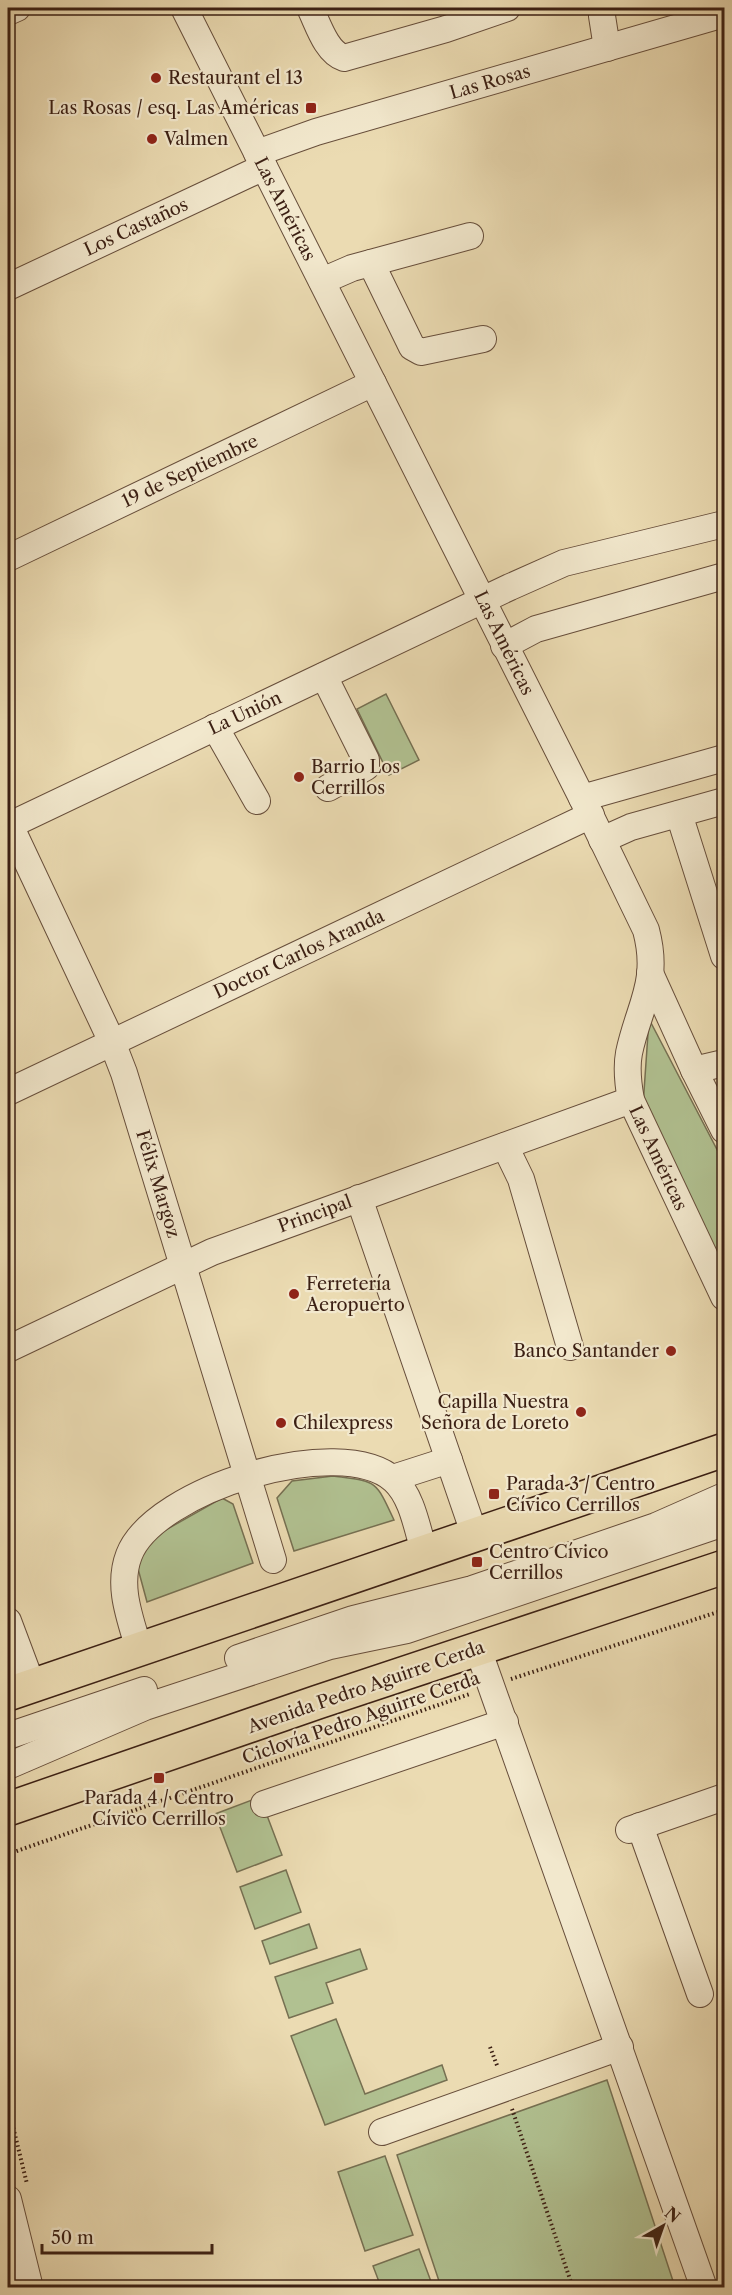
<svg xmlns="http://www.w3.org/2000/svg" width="732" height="2295" viewBox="0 0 732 2295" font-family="'Libre Caslon Text',serif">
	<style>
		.green { fill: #b1c191; stroke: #767052; stroke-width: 1.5 }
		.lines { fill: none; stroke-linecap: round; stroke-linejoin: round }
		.minor-casing { stroke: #674e3b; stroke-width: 28 }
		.major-casing { stroke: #3b1f13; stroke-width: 36 }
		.path { stroke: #3b1f13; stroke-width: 4; stroke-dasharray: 1.5 3; stroke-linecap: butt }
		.minor { stroke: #f2e8cd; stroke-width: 26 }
		.major { stroke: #ebdbb2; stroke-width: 33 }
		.poi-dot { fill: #8f2418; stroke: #f2e8cd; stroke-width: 2 }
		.labels { text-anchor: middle; stroke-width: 4.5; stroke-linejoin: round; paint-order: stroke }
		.poi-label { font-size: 18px; fill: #3b1f13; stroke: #f2e8cd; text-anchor: start }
		.street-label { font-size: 18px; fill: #3b1f13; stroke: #f2e8cd }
	</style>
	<rect width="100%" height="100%" fill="#ebdbb2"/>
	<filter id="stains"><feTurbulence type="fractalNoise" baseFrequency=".00333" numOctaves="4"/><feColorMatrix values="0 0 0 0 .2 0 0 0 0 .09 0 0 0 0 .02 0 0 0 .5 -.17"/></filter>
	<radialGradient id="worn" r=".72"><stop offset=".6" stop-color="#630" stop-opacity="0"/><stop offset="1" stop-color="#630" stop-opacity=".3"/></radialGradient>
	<g class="green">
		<polygon points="386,694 419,760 389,775 357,709"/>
		<polygon points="649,1019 724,1163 724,1276 643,1106"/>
		<path d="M 333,1476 C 377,1482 375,1479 394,1520 L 294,1551 L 277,1498 L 292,1481 Z"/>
		<polygon points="222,1498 233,1504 253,1563 147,1602 137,1565 148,1540"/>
		<polygon points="260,1797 282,1855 237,1872 215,1814"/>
		<polygon points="286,1870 301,1912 255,1929 240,1887"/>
		<polygon points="309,1924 317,1948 270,1964 262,1941"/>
		<polygon points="360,1949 367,1969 326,1983 333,2003 289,2018 275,1977"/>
		<polygon points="336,2019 365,2094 442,2065 447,2080 325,2125 291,2036"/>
		<polygon points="607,2080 675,2287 441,2287 397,2155"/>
		<polygon points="385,2156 413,2235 365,2251 338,2172"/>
		<polygon points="419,2249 433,2287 381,2287 373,2266"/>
	</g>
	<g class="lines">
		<g class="minor-casing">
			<g id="minor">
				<path d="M 184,8 L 582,798 L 646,930 C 660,983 639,1005 629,1053 C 626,1069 628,1084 631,1100 L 724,1297"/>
				<path d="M 310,8 C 318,24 326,52 344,58 L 446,29 L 507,8"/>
				<polyline points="603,8 602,16 607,48"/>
				<polyline points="8,12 17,8"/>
				<polyline points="257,153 316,132 724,14"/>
				<polyline points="371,263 412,347 421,352 483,339"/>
				<polyline points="322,281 352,268 470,236"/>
				<polyline points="8,287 264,167"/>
				<polyline points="8,558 373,383"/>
				<polyline points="504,646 536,629 724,576"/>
				<polyline points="324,676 366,760 366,767 328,788"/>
				<polyline points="215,727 257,801"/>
				<polyline points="582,798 724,758"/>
				<polyline points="679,814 724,956"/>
				<polyline points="8,821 112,1042 124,1073 273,1560"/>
				<polyline points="8,826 510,587 564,563 724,524"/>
				<polyline points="602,840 631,827 724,801"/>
				<polyline points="650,973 694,1070 724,1130"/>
				<polyline points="694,1070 724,1063"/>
				<polyline points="8,1092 591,815"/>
				<polyline points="505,1146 521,1179 570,1347"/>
				<polyline points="359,1198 474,1533"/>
				<polyline points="8,1349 212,1252 631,1100"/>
				<polyline points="393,1478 449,1460"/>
				<polyline points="8,1621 32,1685"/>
				<path d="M 139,1649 C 130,1618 117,1586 129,1555 C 154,1489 341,1432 394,1480 C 412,1496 417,1528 424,1551"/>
				<polyline points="478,1649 704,2288"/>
				<polyline points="238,1658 353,1619 472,1589 656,1526 724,1496"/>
				<polyline points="8,1736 144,1690"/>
				<polyline points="8,1766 145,1707 330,1646 407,1630 724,1523"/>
				<polyline points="264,1804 505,1722"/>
				<polyline points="640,1826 700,1994"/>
				<polyline points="629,1830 724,1797"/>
				<polyline points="382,2132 620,2047"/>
				<polyline points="8,2199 30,2288"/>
			</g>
		</g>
		<g class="major-casing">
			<g id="major">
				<polyline points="8,1694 724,1450"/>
				<polyline points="8,1809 318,1702 724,1567"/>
			</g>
		</g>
		<g class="path">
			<polyline points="511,1679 724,1610"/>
			<polyline points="8,1854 470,1694"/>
			<polyline points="490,2047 498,2068"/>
			<polyline points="8,2106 27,2184"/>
			<polyline points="512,2109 573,2288"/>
		</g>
		<use href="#minor" class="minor"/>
		<use href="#major" class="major"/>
	</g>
	<g class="poi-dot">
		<circle cx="156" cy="78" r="6"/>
		<rect x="305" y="102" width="12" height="12" rx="3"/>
		<circle cx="152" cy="139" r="6"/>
		<circle cx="299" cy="777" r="6"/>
		<circle cx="294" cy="1294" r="6"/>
		<circle cx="671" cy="1351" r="6"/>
		<circle cx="581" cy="1412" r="6"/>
		<circle cx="281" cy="1423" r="6"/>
		<rect x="488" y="1488" width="12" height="12" rx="3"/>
		<rect x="471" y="1556" width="12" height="12" rx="3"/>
		<rect x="153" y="1772" width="12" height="12" rx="3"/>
	</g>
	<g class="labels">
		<g class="poi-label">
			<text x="168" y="84">Restaurant el 13</text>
			<text x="299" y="114" text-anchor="end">Las Rosas / esq. Las Américas</text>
			<text x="164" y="145">Valmen</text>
			<text x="311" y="773">Barrio Los<tspan x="311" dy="21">Cerrillos</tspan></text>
			<text x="306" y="1290">Ferretería<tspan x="306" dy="21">Aeropuerto</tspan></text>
			<text x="659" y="1357" text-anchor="end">Banco Santander</text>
			<text x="569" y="1408" text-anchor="end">Capilla Nuestra<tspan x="569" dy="21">Señora de Loreto</tspan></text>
			<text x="293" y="1429">Chilexpress</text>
			<text x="506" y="1490">Parada 3 / Centro<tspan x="506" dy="21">Cívico Cerrillos</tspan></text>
			<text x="489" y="1558">Centro Cívico<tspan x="489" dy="21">Cerrillos</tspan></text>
			<text x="159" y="1804" text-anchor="middle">Parada 4 / Centro<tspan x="159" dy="21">Cívico Cerrillos</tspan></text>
		</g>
		<g class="street-label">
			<text transform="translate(490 82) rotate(-16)" y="6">Las Rosas</text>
			<text transform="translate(285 209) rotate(63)" y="6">Las Américas</text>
			<text transform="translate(136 227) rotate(-25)" y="6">Los Castaños</text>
			<text transform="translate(190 471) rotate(-25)" y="6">19 de Septiembre</text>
			<text transform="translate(504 643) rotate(64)" y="6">Las Américas</text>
			<text transform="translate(245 713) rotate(-25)" y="6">La Unión</text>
			<text transform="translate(299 954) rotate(-25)" y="6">Doctor Carlos Aranda</text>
			<text transform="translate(658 1158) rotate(65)" y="6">Las Américas</text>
			<text transform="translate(158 1184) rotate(73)" y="6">Félix Margoz</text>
			<text transform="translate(315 1214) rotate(-20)" y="6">Principal</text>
			<text transform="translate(366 1687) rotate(-19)" y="6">Avenida Pedro Aguirre Cerda</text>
			<text transform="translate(361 1718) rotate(-19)" y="6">Ciclovía Pedro Aguirre Cerda</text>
		</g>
	</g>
	<rect width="732" height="2295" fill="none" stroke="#ebdbb2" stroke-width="30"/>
	<rect x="9" y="9" width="714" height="2277" fill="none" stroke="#3b1f13" stroke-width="3"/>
	<rect x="15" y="15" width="702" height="2265" fill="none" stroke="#3b1f13" stroke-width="1.5"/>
	<g transform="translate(663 2226) rotate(40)" stroke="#f2e8cd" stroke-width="4.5" paint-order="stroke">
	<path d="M0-4.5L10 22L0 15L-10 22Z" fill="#3b1f13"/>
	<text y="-9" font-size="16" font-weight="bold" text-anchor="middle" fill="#3b1f13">N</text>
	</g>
	<path d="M42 2244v9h170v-9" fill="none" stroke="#3b1f13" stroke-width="3"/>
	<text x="51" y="2244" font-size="18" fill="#3b1f13" stroke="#f2e8cd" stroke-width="4.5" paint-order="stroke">50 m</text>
	<rect width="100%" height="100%" filter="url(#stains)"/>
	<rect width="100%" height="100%" fill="url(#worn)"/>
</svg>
